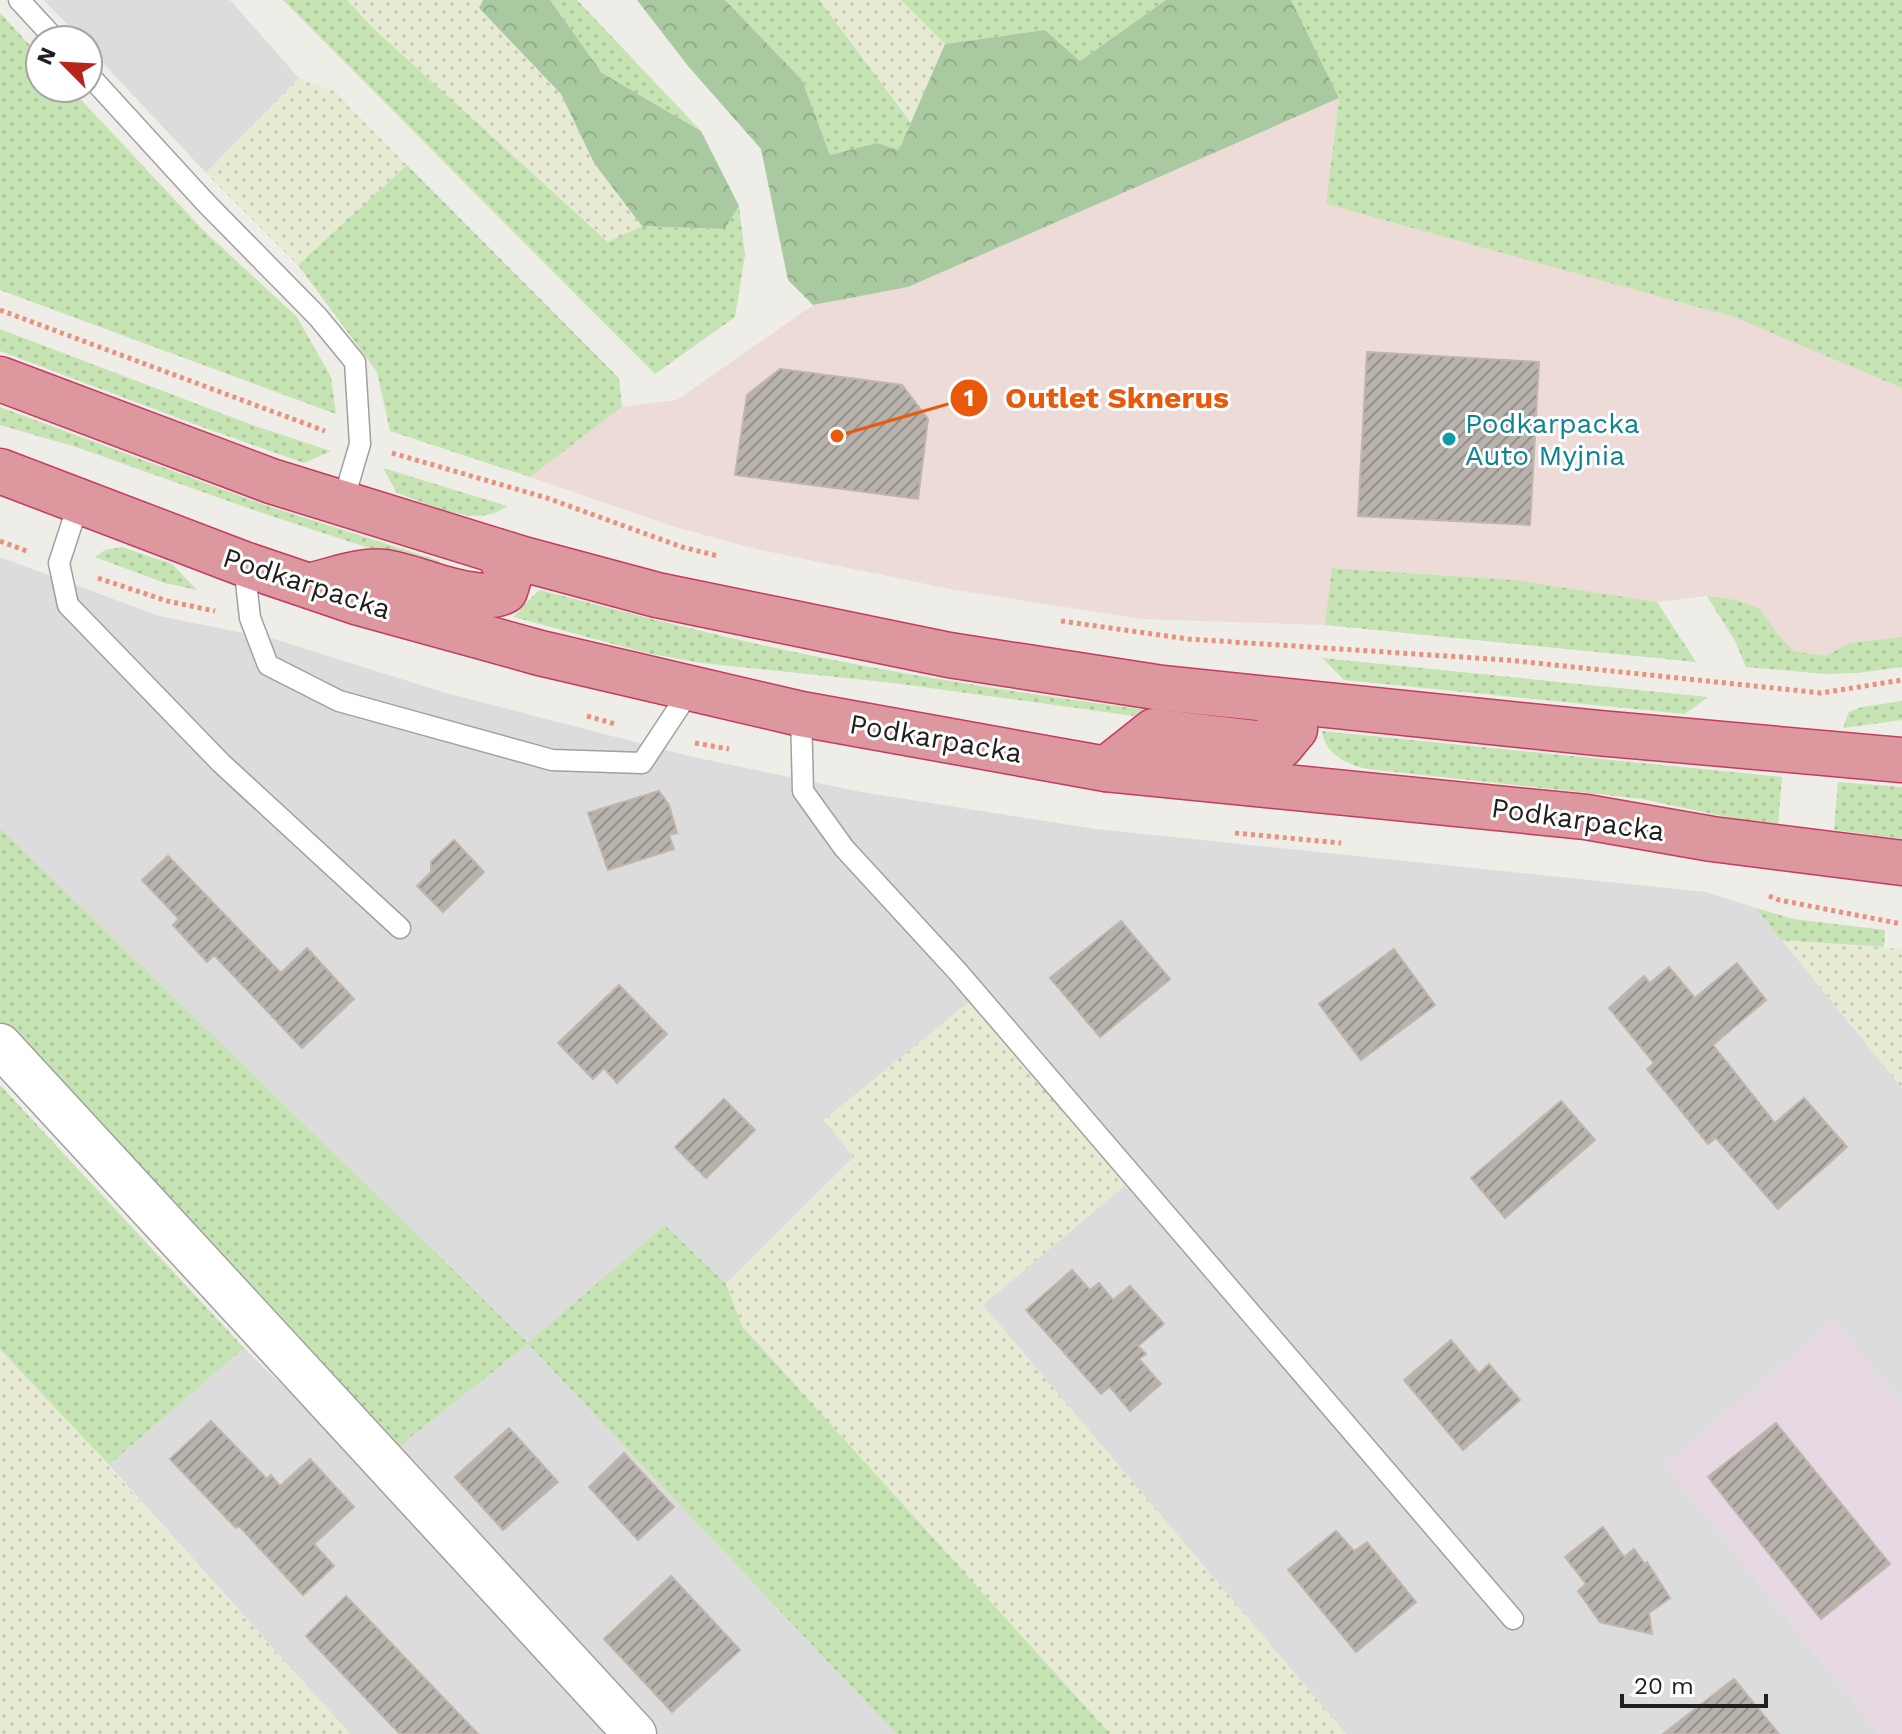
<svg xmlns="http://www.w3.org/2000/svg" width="1902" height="1734" viewBox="0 0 1902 1734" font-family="'Work Sans',sans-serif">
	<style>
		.residential { fill: #dddcdc }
		.commercial { fill: #eddbd8 }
		.industrial { fill: #e7d9e3 }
		.farmland { fill: url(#farmland-dots) }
		.grass { fill: url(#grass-dots) }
		.forest { fill: url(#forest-crowns) }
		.building { fill: url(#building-hatch); stroke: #bfb5ab; stroke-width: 2 }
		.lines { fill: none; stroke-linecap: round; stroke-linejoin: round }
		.lane-casing { stroke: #a0a0a0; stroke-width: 23 }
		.street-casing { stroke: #a0a0a0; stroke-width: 45 }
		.highway-casing { stroke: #c63a5f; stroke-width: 47 }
		.path { stroke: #ea917d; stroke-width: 5; stroke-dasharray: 4 4; stroke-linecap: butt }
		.lane { stroke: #fff; stroke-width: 20 }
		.street { stroke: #fff; stroke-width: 42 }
		.highway { stroke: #dd989f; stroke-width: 44 }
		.culture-dot { fill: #0f9aa8; stroke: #fff; stroke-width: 3 }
		.labels { text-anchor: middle; stroke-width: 6; stroke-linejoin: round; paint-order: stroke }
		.culture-label { font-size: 28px; fill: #0d838f; stroke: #fff; text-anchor: start }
		.street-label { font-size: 28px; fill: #1f1f1f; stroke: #fff }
		.leader { fill: none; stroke: #e8590c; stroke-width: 3 }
		.callout-dot { fill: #e8590c; stroke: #fff; stroke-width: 3 }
		.mark-label { font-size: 24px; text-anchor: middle; font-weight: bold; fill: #fff }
		.callout-label { font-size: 30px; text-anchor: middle; font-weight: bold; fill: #e8590c; stroke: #fff; stroke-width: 6; stroke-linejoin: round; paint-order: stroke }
	</style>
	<defs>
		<pattern id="farmland-dots" width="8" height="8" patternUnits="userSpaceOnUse" patternTransform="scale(2)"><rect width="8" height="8" fill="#e8ebd4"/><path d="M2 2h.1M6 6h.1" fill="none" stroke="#c7c9b6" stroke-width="1.8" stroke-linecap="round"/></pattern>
		<pattern id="grass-dots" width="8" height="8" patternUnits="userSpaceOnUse" patternTransform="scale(2)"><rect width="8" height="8" fill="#c6e3b3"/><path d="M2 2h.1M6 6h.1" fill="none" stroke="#aac29a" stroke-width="1.8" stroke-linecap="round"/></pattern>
		<pattern id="forest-crowns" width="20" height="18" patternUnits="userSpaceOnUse" patternTransform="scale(2)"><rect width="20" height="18" fill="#a9c9a0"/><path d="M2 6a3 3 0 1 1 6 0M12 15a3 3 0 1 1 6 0" fill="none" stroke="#91ac89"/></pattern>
		<pattern id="building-hatch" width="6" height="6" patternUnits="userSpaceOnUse" patternTransform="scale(2)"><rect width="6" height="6" fill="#b8b2ad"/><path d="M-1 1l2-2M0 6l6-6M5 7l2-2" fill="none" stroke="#95908c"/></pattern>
	</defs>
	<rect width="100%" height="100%" fill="#efede7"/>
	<g class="residential">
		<polygon points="44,0 230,0 299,78 206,173 88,47 88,40 82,40"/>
		<polygon points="0,557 159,616 274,639 446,693 689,756 861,792 1096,829 1706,892 1756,908 1902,1088 1902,1403 1833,1321 1666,1465 1879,1734 1346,1734 982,1305 1129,1182 978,996 824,1120 854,1157 726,1284 665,1225 528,1344 896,1734 350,1734 109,1465 244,1348 369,1469 528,1344 0,828"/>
	</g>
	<polygon class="commercial" points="1339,98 1326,204 1738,318 1902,388 1902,637 1850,643 1825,656 1794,651 1780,637 1759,608 1707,596 1657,602 1513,580 1333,568 1325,625 1142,619 955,590 756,549 672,526 530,477 622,407 677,400 813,305 908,287"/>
	<polygon class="industrial" points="1833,1320 1902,1403 1902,1734 1879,1734 1666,1465"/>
	<g class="farmland">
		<polygon points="347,0 483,0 479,8 561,94 594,163 642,226 609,242 373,28"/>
		<polygon points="819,0 901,0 945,44 911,123"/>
		<polygon points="299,78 336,92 407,165 298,265 206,173"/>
		<polygon points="1782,940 1902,949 1902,1088"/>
		<polygon points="969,1002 1129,1182 983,1305 1346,1734 1109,1734 742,1326 726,1284 854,1158 824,1120"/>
		<polygon points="0,1349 29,1378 350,1734 0,1734"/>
	</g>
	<g class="grass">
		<polygon points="283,0 347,0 373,28 608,242 642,226 723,229 739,206 745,255 735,317 655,374"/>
		<polygon points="550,0 577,0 701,131 602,73"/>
		<polygon points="725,0 819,0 911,123 899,150 877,143 830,155 802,80"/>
		<polygon points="901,0 1166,0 1080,61 1045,30 945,44"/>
		<polygon points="1291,0 1902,0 1902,388 1737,318 1326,204 1339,98"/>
		<polygon points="0,13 40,56 40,88 70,88 204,231 297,317 331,377 336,414 0,290"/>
		<polygon points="407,165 619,378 622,407 530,477 390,431 377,372 298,265"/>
		<polygon points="0,329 255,426 331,451 304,463 205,428 0,351"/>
		<polygon points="0,407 265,505 440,561 436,570 265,514 76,447 0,425"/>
		<path d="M 383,468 L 507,506 C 476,530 430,504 397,493 Z"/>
		<polygon points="122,547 172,564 197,590 165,583 95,557 105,550"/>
		<polygon points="1332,568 1514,580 1657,602 1696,662 1325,625"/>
		<path d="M 540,590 C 647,618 755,646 865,666 C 982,688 1100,704 1219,719 L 1149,718 L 894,683 L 702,663 L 646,653 L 514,617 C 517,613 536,592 540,590 Z"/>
		<polygon points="1707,596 1735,600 1759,608 1780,637 1794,651 1825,656 1850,643 1902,637 1902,667 1858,673 1825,674 1746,667 1735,641"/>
		<polygon points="1322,658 1708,697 1685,714 1344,680"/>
		<polygon points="1902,701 1902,720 1843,728 1849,712 1862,707"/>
		<path d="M 1322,731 L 1782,777 L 1778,824 L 1736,819 L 1642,799 L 1368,769 C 1347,765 1325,754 1322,731 Z"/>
		<polygon points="1838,782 1902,787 1902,839 1834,830"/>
		<polygon points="0,828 528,1343 665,1225 726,1284 742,1326 1110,1734 896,1734 528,1344 398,1447 0,1023"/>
		<polygon points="1756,908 1793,919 1885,930 1884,947 1781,940"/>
		<polygon points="0,1085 244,1348 109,1465 0,1349"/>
	</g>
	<g class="forest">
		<polygon points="483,0 550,0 602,73 701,131 739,206 724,229 642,226 594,163 561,94 479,8"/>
		<polygon points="637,0 725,0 802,80 830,155 877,143 899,150 945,44 1045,30 1080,61 1166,0 1291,0 1339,98 908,287 813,305 788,280 761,149 688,66"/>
	</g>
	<g class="building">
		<polygon points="1367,352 1539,362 1530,525 1358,516"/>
		<polygon points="780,369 902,385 928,419 918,499 735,475 747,395"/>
		<polygon points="659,791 669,805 677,833 669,835 674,849 608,870 588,813"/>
		<polygon points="454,840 484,872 443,912 417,886 431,872 431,862"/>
		<polygon points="168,856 281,973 307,948 354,999 302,1048 214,955 207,962 173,925 179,919 142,880"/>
		<polygon points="1121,921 1170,979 1100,1037 1050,978"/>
		<polygon points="1394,949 1435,1005 1361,1060 1319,1004"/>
		<polygon points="1737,963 1766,1000 1713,1045 1775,1123 1804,1098 1847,1147 1778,1209 1716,1138 1708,1144 1647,1069 1654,1063 1609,1008 1644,976 1650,983 1669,967 1695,998"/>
		<polygon points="619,985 667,1034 617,1083 604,1068 593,1079 558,1043"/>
		<polygon points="724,1099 755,1130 706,1178 675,1147"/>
		<polygon points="1561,1101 1595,1140 1505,1218 1471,1178"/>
		<polygon points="1072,1270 1090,1290 1099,1283 1113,1300 1130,1286 1164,1324 1138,1346 1146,1354 1139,1359 1161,1384 1130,1411 1110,1387 1101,1394 1026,1310"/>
		<polygon points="1451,1340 1479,1374 1489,1364 1520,1400 1463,1450 1404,1380"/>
		<polygon points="211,1421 267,1479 271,1475 280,1486 310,1459 354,1507 314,1544 334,1566 303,1595 239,1526 236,1528 170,1459"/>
		<polygon points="1776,1423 1890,1564 1821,1619 1708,1477"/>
		<polygon points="509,1428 558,1482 503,1530 455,1477"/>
		<polygon points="624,1453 674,1507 638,1540 589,1487"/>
		<polygon points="1603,1527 1624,1557 1634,1549 1645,1564 1647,1562 1670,1598 1649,1613 1652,1634 1600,1622 1578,1591 1586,1584 1565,1557"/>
		<polygon points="1336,1531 1354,1551 1367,1542 1416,1602 1356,1652 1288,1570"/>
		<polygon points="671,1576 740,1650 672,1712 604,1639"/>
		<polygon points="346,1596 478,1734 400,1734 306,1636"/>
		<polygon points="1734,1679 1779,1734 1663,1734"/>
	</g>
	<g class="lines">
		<g class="lane-casing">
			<g id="lane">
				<polyline points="19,0 56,40"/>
				<polyline points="88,74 205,202 318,317 355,362 360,444 342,505"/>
				<polyline points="79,502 59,563 68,605 221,763 400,928"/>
				<polyline points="244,564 250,618 268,665 339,701 552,760 642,763 691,689"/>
				<polyline points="801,714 803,791 844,848 958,972 1513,1619"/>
			</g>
		</g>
		<g class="street-casing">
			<polyline id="street" points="0,1045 635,1734"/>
		</g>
		<g class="highway-casing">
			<g id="highway">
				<polyline points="0,379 271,481 523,559 657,595 949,655 1162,688 1598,733 1902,760"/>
				<polyline points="0,471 244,564 356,602 540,653 801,714 1106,769 1586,817 1712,839 1902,863"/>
				<path d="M 312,585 C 334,580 362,569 385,572 C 416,576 477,607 505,591 L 510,575 L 497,551"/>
				<polyline points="1106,769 1154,731 1281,746 1295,729 1286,715 1267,700"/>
			</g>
		</g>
		<g class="path">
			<polyline points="0,310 325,431"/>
			<polyline points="392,453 547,498 682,547 718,556"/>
			<polyline points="0,541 29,552"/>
			<polyline points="98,578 167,601 215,611"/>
			<polyline points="1061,621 1188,639 1507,660 1821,693 1902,680"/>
			<polyline points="587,716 615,724"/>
			<polyline points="695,743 729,749"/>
			<polyline points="1235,833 1341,843"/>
			<polyline points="1769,896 1779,900 1902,924"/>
		</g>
		<use href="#lane" class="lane"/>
		<use href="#street" class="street"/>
		<use href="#highway" class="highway"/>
	</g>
	<circle class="culture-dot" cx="1449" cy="439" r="8"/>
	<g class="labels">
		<g class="culture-label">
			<text x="1465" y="433">Podkarpacka<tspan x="1465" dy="32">Auto Myjnia</tspan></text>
		</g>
		<g class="street-label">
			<text transform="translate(307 583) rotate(18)" y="10">Podkarpacka</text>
			<text transform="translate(936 738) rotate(10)" y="10">Podkarpacka</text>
			<text transform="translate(1578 819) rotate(8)" y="10">Podkarpacka</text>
		</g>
	</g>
	<path class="leader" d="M837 436L969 398"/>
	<g class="callout-dot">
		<circle cx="837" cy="436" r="8"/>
		<circle cx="969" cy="398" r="20"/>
	</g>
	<g class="mark-label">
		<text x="969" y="406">1</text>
	</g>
	<g class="callout-label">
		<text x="1117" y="408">Outlet Sknerus</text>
	</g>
	<g transform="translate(64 64) rotate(294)"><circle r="38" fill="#ffffff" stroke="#a5a5a5" stroke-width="2"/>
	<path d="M0-6L14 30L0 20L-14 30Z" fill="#b72418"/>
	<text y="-12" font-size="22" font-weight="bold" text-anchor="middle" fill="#1f1f1f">N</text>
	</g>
	<path d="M1622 1694v12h144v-12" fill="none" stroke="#1f1f1f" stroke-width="4"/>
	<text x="1634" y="1694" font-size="24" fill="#1f1f1f" stroke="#ffffff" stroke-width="6" paint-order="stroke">20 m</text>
</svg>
